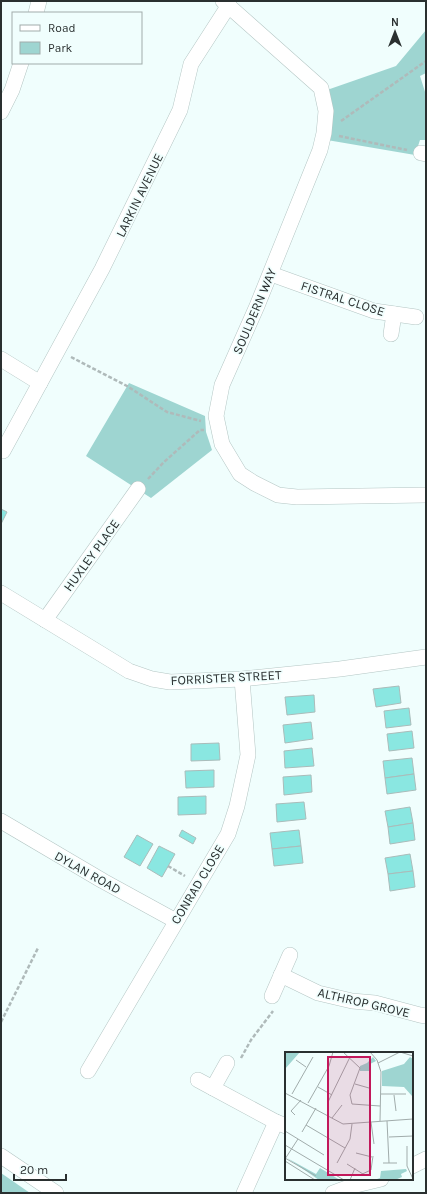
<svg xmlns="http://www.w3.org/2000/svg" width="427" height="1194" viewBox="0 0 427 1194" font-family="Karla,sans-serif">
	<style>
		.green { fill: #9ed5d1 }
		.building { fill: #8ae7e1; stroke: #aabcba }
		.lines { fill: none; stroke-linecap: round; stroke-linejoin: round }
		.street-casing { stroke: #b4c6c4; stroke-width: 16 }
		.path { stroke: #afbaba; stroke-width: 2.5; stroke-dasharray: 4 2; stroke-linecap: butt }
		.street { stroke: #fff; stroke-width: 15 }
		.labels { text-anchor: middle; stroke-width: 3.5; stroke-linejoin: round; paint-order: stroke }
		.street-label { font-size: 13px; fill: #2a3030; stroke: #f0fefd }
		.inset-road { fill: none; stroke: #a1acab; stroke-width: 1 }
		.view { fill: #c2185b; fill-opacity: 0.15; stroke: #c2185b; stroke-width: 2 }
		.inset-edge { fill: none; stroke: #2a3030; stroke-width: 2 }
	</style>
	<rect width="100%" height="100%" fill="#f0fefd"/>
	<g class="green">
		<polygon points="426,30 426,73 420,76 426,95 426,140 420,140 415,155 327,140 327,90 396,66"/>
		<polygon points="129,383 205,416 206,432 212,450 151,498 86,456"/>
		<polygon points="1,1173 30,1193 1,1193"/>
	</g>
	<g class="building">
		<polygon points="1,509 7,512 1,524"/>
		<polygon points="399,686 401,703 376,707 373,689"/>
		<polygon points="314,695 315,712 287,715 285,697"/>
		<polygon points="409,708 411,725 386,728 384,711"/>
		<polygon points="311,722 313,739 285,743 283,725"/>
		<polygon points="412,731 414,748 389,751 387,734"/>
		<polygon points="219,743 220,760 191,761 191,744"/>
		<polygon points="312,748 314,766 285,768 284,751"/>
		<polygon points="412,758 414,774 385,778 383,761"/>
		<polygon points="214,770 214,787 186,788 185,771"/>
		<polygon points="414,774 416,790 387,794 385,778"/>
		<polygon points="311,775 312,792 284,795 283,777"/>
		<polygon points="206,796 206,814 178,815 178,797"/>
		<polygon points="304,802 306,819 277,822 276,804"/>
		<polygon points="410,807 413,823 388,827 385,811"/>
		<polygon points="413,823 415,840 390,844 388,827"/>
		<polygon points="182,830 196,838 193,844 179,836"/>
		<polygon points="299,830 301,846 272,849 270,833"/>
		<polygon points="137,835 153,844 140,866 124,857"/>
		<polygon points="159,846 175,854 162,877 147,868"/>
		<polygon points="301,846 303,863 274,866 272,849"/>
		<polygon points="410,854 413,871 388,874 385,858"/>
		<polygon points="413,871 415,887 390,891 388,874"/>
	</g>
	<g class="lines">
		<g class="street-casing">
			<g id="street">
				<polyline points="223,1 321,88 326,111 324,133 320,150 257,306 222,385 216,416 222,444 240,474 254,483 278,495 297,497 426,495"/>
				<polyline points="36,13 39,1"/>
				<polyline points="1,112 12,90 21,63"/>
				<polyline points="421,153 426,154"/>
				<polyline points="271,274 374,311 416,317"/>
				<polyline points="391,334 394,314"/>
				<polyline points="1,359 40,383"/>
				<polyline points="3,451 102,269 180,110 191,64 229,5"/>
				<polyline points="1,593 129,671 152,679 170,682 242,679 340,669 426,657"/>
				<polyline points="45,620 138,489"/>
				<polyline points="1,821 103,881 176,921"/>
				<polyline points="281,975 318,993 352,1001 375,1003 420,1015 426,1016"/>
				<polyline points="272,996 290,955"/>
				<polyline points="88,1071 228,834 237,806 248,755 242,679"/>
				<polyline points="198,1080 276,1122 286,1126"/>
				<polyline points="213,1088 227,1063"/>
				<polyline points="1,1156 56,1193"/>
				<polyline points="412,1166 426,1159"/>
				<polyline points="244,1193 276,1122"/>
				<polyline points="333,1193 352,1186 381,1179"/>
			</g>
		</g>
		<g class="path">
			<polyline points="341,121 426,61"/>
			<polyline points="339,136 407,150"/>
			<polyline points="71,357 127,386 167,412 201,421"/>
			<polyline points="148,479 164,462 200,430 204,430"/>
			<polyline points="168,866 185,876"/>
			<polyline points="1,1022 38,948"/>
			<polyline points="241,1058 251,1040 273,1011"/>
		</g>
		<use href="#street" class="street"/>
	</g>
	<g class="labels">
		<g class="street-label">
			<text transform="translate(139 195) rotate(-64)" y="5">LARKIN AVENUE</text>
			<text transform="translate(343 298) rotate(18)" y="5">FISTRAL CLOSE</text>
			<text transform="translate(254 311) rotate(-67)" y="5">SOULDERN WAY</text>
			<text transform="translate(91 555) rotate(-54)" y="5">HUXLEY PLACE</text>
			<text transform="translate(226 677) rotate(-3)" y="5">FORRISTER STREET</text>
			<text transform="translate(88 872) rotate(29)" y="5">DYLAN ROAD</text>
			<text transform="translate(197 884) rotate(-59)" y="5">CONRAD CLOSE</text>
			<text transform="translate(364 1002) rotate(13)" y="5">ALTHROP GROVE</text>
		</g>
	</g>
	<g transform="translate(285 1052)">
		<rect width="128" height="128" fill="#f0fefd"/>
		<path d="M 0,0 L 15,0 L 0,17 ZM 88,5 L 91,9 L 85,12 L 86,19 L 75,19 L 75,14 L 82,11 ZM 125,5 L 128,7 L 128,56 L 127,44 L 119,35 L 97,34 L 97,19 L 119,12 ZM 2,106 L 31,122 L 35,116 L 55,128 L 34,128 ZM 121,117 L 122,119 L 116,122 L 117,125 L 110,128 L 89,128 L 95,126 L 96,119 Z" fill="#9ed5d1"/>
		<path class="inset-road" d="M 58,0 L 75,16 L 65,43 L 67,52 L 95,54M 85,0 L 92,8 L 96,20 L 95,69M 11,8 L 21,15M 93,11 L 115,0 L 128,4M 70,32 L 84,36M 33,35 L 47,43M 0,41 L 58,72 L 128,67M 7,42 L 28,5M 96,42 L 121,42M 109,43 L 111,59M 43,50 L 65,5M 23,51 L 44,14 L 48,0M 10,63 L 6,59 L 16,48M 47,66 L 57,53M 102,69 L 104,111M 86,70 L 89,92M 21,73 L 60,96M 0,79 L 39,103M 17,80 L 31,56M 104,85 L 128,84M 0,93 L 59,128M 122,94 L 122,114 L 128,127M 71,101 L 87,105M 0,106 L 31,124M 0,107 L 13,87M 0,109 L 30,128M 52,111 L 65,87 L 67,72M 98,111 L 112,111M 62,112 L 78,122M 75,123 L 86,118 L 88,104M 65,128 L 70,116"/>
		<path class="view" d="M 43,5 L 85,5 L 85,123 L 43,123 Z"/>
		<rect width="128" height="128" class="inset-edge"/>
	</g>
	<rect width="427" height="1194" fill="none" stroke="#2a3030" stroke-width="4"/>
	<rect x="12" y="12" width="130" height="52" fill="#f0fefd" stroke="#a1acab"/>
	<rect x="20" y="25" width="20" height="6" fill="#ffffff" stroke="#a1acab"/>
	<text x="48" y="32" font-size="12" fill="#2a3030">Road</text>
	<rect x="20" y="42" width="20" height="12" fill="#9ed5d1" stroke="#a1acab"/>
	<text x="48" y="52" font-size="12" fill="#2a3030">Park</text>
	<g transform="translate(395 32)" stroke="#f0fefd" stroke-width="3" paint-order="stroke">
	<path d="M0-3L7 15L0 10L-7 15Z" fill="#2a3030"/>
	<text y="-6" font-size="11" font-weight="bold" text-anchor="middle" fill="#2a3030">N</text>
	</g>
	<path d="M14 1174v6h52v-6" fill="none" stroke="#2a3030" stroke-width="2"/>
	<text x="20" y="1174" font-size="12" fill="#2a3030" stroke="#f0fefd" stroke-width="3" paint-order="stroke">20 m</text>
</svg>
